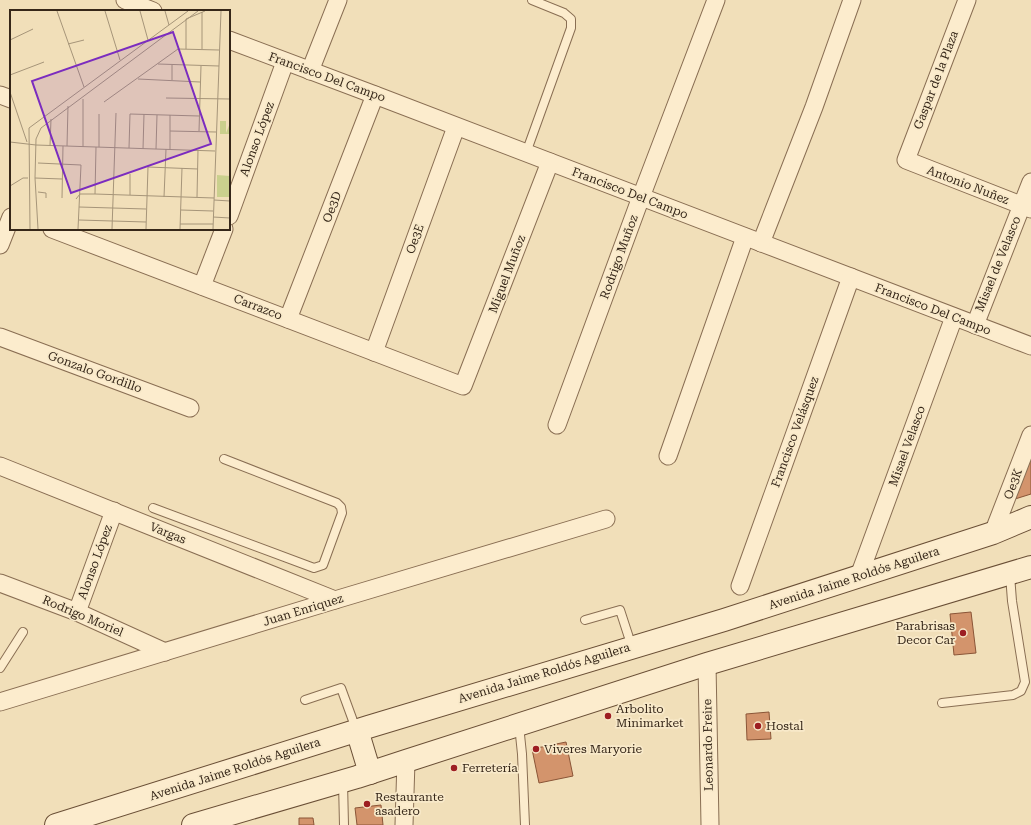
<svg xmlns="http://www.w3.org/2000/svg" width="1031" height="825" viewBox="0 0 1031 825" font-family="'Roboto Serif',serif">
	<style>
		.building { fill: #d3946c; stroke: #8a5537 }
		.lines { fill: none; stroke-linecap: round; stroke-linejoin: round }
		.lane-casing { stroke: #896e53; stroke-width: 10 }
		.street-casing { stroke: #896e53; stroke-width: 19 }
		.secondary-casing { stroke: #6a4f36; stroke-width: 24 }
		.lane { stroke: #fceccd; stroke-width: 8 }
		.street { stroke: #fceccd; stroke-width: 17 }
		.secondary { stroke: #fceccd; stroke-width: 22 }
		.poi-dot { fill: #9d1e22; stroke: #f8e9c9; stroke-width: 1.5 }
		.labels { text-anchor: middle; stroke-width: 3.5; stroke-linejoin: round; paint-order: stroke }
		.street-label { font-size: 12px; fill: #362719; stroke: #f8e9c9 }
		.poi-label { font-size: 12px; fill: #362719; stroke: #f8e9c9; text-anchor: start }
		.inset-road { fill: none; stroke: #a69579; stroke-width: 1 }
		.view { fill: #7b2cbf; fill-opacity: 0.15; stroke: #7b2cbf; stroke-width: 2 }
		.inset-edge { fill: none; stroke: #362719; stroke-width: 2 }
	</style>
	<rect width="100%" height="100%" fill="#f1dfb9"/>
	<g class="building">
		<polygon points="1031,456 1031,494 1015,499"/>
		<polygon points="971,612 976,653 954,655 950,614"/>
		<polygon points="769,712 771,739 747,740 746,714"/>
		<polygon points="566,742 573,776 539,783 532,749"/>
		<polygon points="381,805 383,825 357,825 355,808"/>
		<polygon points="299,818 313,818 314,825 299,825"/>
	</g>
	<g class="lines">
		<g class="lane-casing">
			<g id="lane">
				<polyline points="526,153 571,28 571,19 564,13 532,0"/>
				<polyline points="153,508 314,568 323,565 342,513 341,507 337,503 224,459"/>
				<polyline points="585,620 620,610 632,647"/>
				<polyline points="0,668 23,632"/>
				<polyline points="305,700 341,688 356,729"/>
				<polyline points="942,703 1013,695 1021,691 1025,682 1012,601 1010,575"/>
				<polyline points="519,725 522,754 525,825"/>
				<polyline points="343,782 344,825"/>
			</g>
		</g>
		<g class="street-casing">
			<g id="street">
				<polyline points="125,0 153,11"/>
				<polyline points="967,0 906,160 1031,209"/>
				<polyline points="229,40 375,95 1031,346"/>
				<polyline points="310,71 338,0"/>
				<polyline points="0,95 11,99"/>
				<polyline points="229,216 285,62"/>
				<polyline points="52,229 463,386 550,162"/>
				<polyline points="761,243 814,107 852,0"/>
				<polyline points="0,245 11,217"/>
				<polyline points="202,286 224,229"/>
				<polyline points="288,319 375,95"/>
				<polyline points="975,325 1031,182"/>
				<polyline points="0,337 190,408"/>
				<polyline points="374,352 456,127"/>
				<polyline points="557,425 641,197 716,0"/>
				<polyline points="668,456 745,237"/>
				<polyline points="0,466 335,600"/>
				<polyline points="993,533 1031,435"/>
				<polyline points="859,576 954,317"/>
				<polyline points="0,583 77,612 165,652"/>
				<polyline points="740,586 851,277"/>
				<polyline points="77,612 114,511"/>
				<polyline points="707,664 710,825"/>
				<polyline points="0,702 335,600 606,519"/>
				<polyline points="404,825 406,761"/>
			</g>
		</g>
		<g class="secondary-casing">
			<g id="secondary">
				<polyline points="357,730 370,773"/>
				<polyline points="56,825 368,727 724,620 993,533 1031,517"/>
				<polyline points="193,825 357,777 406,761 707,664 1031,567"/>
			</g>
		</g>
		<use href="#lane" class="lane"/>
		<use href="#street" class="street"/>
		<use href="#secondary" class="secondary"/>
	</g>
	<g class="poi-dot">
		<circle cx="963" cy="633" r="4"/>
		<circle cx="608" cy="716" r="4"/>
		<circle cx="758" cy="726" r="4"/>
		<circle cx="536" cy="749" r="4"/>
		<circle cx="454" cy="768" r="4"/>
		<circle cx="367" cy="804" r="4"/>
	</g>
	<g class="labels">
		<g class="street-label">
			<text transform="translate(327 77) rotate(20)" y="4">Francisco Del Campo</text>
			<text transform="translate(936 80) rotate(-69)" y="4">Gaspar de la Plaza</text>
			<text transform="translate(257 139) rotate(-70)" y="4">Alonso López</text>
			<text transform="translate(968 185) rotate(21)" y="4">Antonio Nuñez</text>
			<text transform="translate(630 193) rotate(21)" y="4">Francisco Del Campo</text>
			<text transform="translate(332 207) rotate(-69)" y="4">Oe3D</text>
			<text transform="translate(415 239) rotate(-70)" y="4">Oe3E</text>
			<text transform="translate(619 257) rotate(-70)" y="4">Rodrigo Muñoz</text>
			<text transform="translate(998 264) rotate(-68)" y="4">Misael de Velasco</text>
			<text transform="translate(507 274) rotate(-69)" y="4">Miguel Muñoz</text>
			<text transform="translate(258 307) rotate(21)" y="4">Carrazco</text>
			<text transform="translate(933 309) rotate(21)" y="4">Francisco Del Campo</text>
			<text transform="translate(95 372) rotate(20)" y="4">Gonzalo Gordillo</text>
			<text transform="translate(795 432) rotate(-70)" y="4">Francisco Velásquez</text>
			<text transform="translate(907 446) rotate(-70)" y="4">Misael Velasco</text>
			<text transform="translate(1013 484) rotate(-70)" y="4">Oe3K</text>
			<text transform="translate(168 533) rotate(22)" y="4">Vargas</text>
			<text transform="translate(95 562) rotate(-70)" y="4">Alonso López</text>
			<text transform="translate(854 578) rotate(-18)" y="4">Avenida Jaime Roldós Aguilera</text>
			<text transform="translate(303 610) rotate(-17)" y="4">Juan Enriquez</text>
			<text transform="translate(83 616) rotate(23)" y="4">Rodrigo Moriel</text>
			<text transform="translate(544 673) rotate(-17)" y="4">Avenida Jaime Roldós Aguilera</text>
			<text transform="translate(708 745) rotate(-91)" y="4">Leonardo Freire</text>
			<text transform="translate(235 769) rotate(-18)" y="4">Avenida Jaime Roldós Aguilera</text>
		</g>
		<g class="poi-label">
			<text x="955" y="630" text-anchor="end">Parabrisas<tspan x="955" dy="14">Decor Car</tspan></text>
			<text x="616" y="713">Arbolito<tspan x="616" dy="14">Minimarket</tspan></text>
			<text x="766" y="730">Hostal</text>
			<text x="544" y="753">Viveres Maryorie</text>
			<text x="462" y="772">Ferretería</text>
			<text x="375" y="801">Restaurante<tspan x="375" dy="14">asadero</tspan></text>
		</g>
	</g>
	<g transform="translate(10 10)">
		<rect width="220" height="220" fill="#f1dfb9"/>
		<path d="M 210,111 L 216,111 L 216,123 L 220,113 L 220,124 L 210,124 ZM 207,165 L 220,166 L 220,187 L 207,187 Z" fill="#cad08d"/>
		<path class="inset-road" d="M 47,1 L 74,77M 95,1 L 110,50M 130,1 L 138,30M 155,1 L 159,15M 0,30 L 23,19M 58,34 L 74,30M 176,39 L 176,9 L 195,1M 192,39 L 192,2M 148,54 L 209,56M 0,65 L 34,52M 128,69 L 190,72M 162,70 L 162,55M 0,82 L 17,132M 156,88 L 220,89M 94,92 L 168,39 L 209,40M 160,121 L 206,122M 189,121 L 191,56M 0,132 L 26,135 L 205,141M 40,136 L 41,109M 57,136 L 58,96M 73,137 L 73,89M 89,137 L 89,104M 119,138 L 120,104 L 189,106M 133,139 L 134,104M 146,139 L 147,105M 160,139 L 160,105M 28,153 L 71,155 L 68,219M 120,164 L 120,185M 25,168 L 52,169M 0,176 L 13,168 L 18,168M 28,182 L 36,183 L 36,188M 85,184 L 86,137M 154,187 L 156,139M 187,187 L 188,140M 52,188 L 53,136M 66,189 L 70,184 L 85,184 L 204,188M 204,190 L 220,191M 69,197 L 136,199M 171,200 L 203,201M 203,207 L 220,208M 69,210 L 136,212M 170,214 L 203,214M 20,219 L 19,118 L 178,1M 28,219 L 25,168 L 26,129 L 31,118 L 188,1M 102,219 L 106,103M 136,219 L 138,157 L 188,159M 170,219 L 172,158M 203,219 L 211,1"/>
		<path class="view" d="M 163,22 L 201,134 L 61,183 L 22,71 Z"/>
		<rect width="220" height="220" class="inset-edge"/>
	</g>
</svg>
